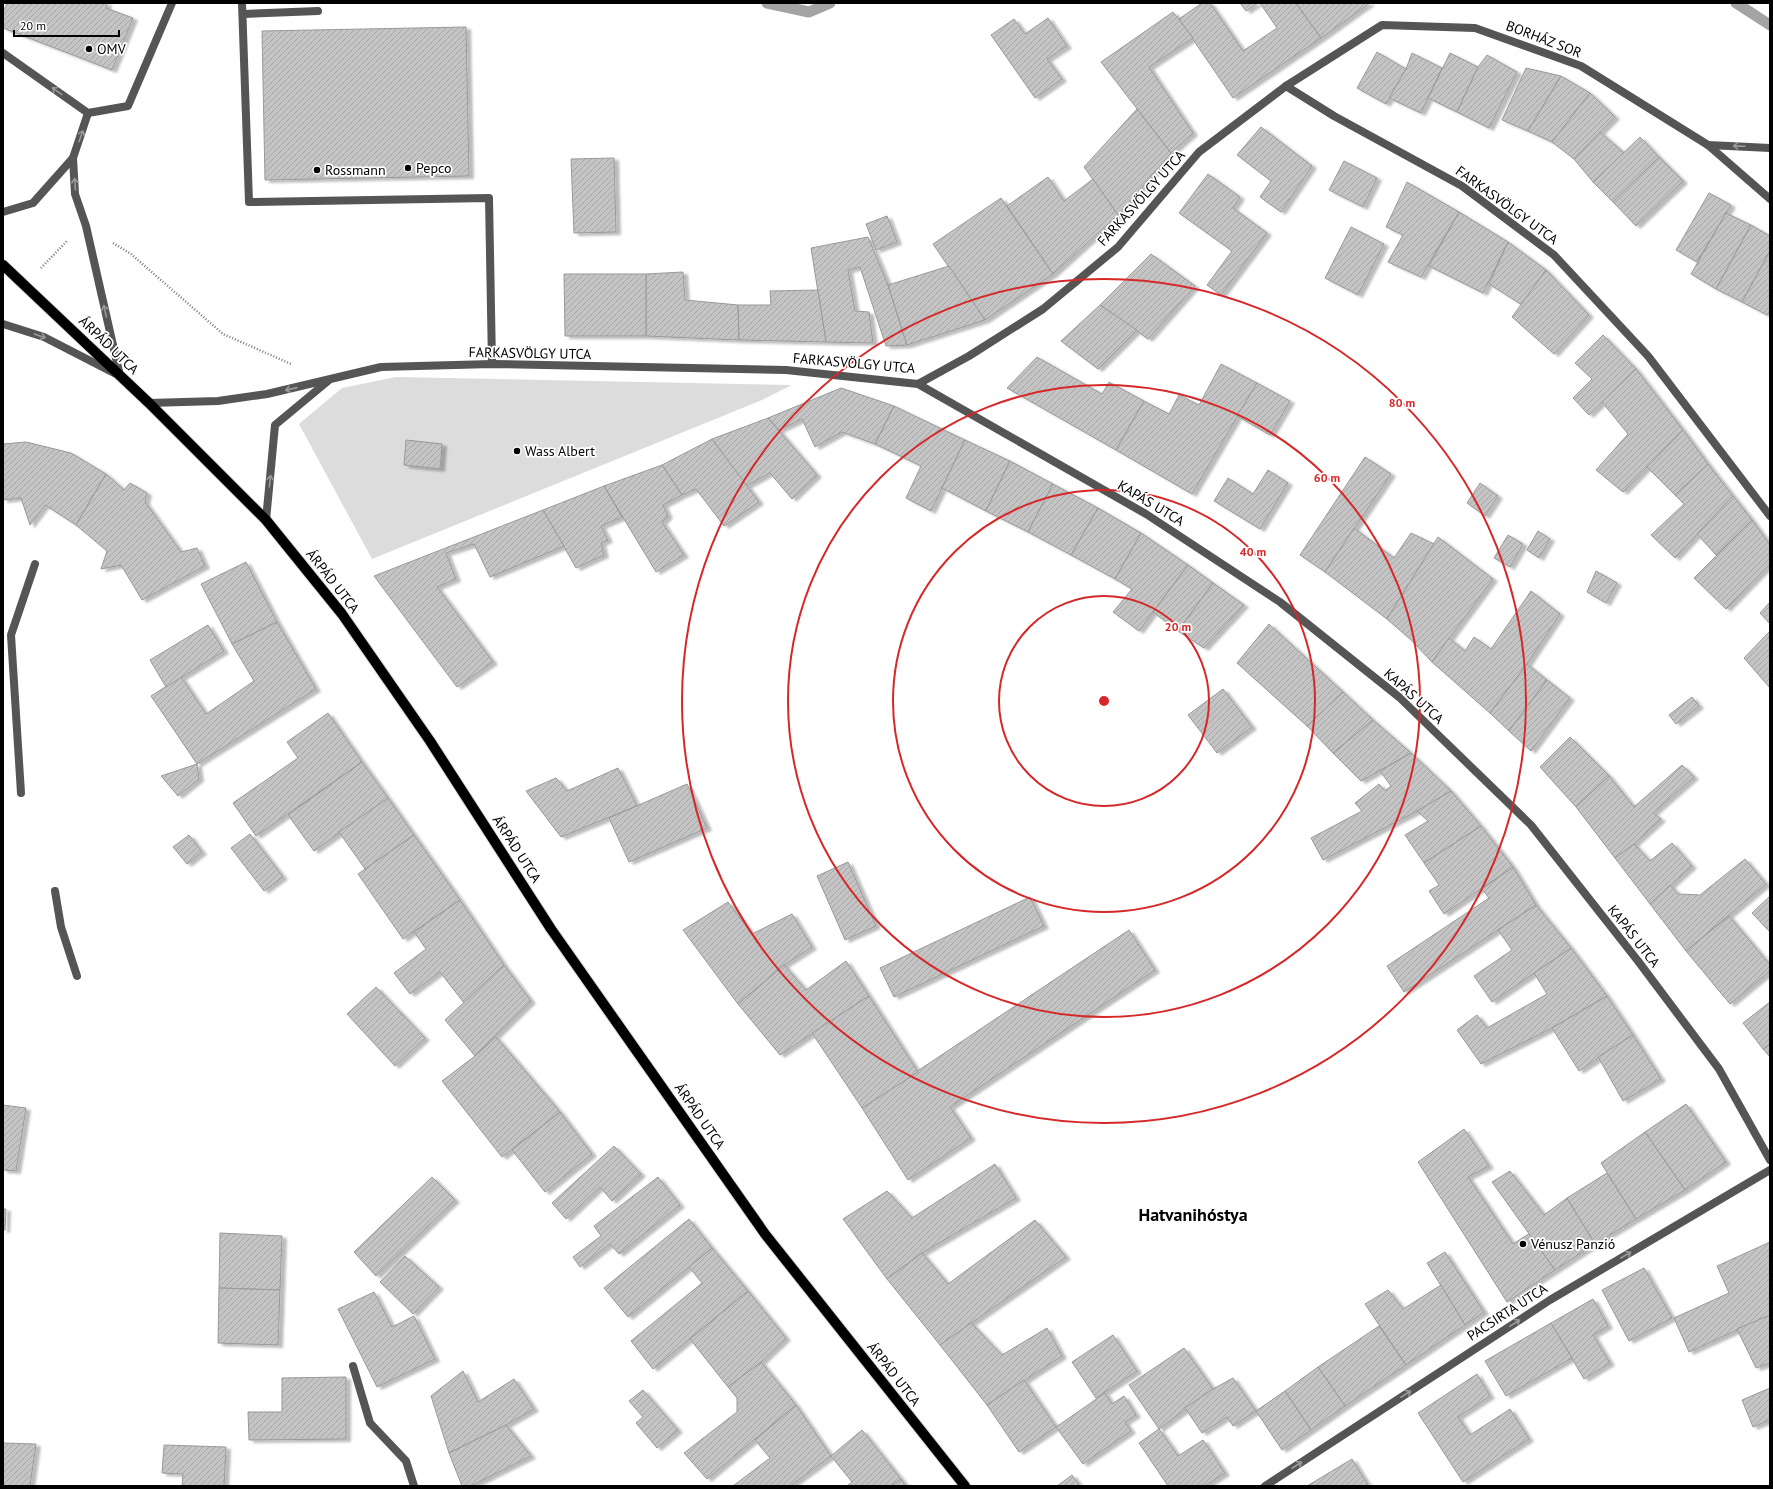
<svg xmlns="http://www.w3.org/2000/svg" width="1773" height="1489" viewBox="0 0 1773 1489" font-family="'PT Sans',sans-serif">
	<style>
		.green { fill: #dcdcdc }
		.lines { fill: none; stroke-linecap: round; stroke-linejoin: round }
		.stream { stroke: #a3a3a3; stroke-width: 11 }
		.building { fill: url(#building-hatch); stroke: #999; filter: url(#shadow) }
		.primary-casing { stroke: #dbdbdb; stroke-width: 12 }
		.path { stroke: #777; stroke-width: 2.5; stroke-dasharray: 1 2; stroke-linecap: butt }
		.service { stroke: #555; stroke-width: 8 }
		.minor { stroke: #555; stroke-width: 8 }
		.tertiary { stroke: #555; stroke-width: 8 }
		.primary { stroke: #000; stroke-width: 10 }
		.oneway { stroke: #999 }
		.ring { fill: none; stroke: #d62828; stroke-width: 2 }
		.poi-dot { fill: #000; stroke: #fff; stroke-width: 1.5 }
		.labels { text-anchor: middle; stroke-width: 3.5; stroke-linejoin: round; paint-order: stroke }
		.street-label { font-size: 14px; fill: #000; stroke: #fff }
		.poi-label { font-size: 14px; fill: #000; stroke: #fff; text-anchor: start }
		.district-label { font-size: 18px; font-weight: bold; fill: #000; stroke: #fff }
		.centre { fill: #d62828; stroke: #fff; stroke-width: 2 }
		.ring-label { font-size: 12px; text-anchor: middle; font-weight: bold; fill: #d62828; stroke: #fff; stroke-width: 3.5; stroke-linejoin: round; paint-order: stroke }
	</style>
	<defs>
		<pattern id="building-hatch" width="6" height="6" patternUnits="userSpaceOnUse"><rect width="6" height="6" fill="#c4c4c4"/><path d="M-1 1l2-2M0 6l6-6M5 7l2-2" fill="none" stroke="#a7a7a7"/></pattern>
		<filter id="shadow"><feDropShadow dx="4.5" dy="2.5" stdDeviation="1" flood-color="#0004"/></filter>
	</defs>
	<rect width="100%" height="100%" fill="#fff"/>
	<polygon class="green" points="396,377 792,385 762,400 372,559 299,424 342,388"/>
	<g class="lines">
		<g class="stream">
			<polyline points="767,3 809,12 830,3"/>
			<polyline points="1736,3 1770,25"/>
		</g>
	</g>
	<g class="building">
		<polygon points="7,3 107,3 106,8 133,18 112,70 3,28 3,12"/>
		<polygon points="1202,3 1210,3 1243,51 1277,28 1260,3 1296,3 1321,38 1233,98 1179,19"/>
		<polygon points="1240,3 1258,3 1246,11"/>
		<polygon points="1296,3 1370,3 1321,38"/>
		<polygon points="1173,12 1193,38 1149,67 1193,133 1171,153 1101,62"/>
		<polygon points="1048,18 1067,46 1047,59 1062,79 1035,98 991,35 1014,19 1025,34"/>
		<polygon points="466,27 469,176 265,180 262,31"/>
		<polygon points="1377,52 1406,69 1386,104 1357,88"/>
		<polygon points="1412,53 1442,68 1421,113 1389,98 1406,69"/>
		<polygon points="1450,53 1478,67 1457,112 1428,98"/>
		<polygon points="1487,55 1517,72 1489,128 1457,112 1478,67"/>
		<polygon points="1526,68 1561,76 1528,131 1502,120"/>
		<polygon points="1561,76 1590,93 1552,142 1528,131"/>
		<polygon points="1590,93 1615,117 1574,159 1552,142"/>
		<polygon points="1137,109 1171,153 1118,215 1084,167"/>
		<polygon points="1261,127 1312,166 1281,212 1260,197 1271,181 1237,155"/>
		<polygon points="1600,132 1624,153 1593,182 1574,159"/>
		<polygon points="1640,137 1659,157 1613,202 1593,182"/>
		<polygon points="1659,157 1683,181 1636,226 1613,202"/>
		<polygon points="614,158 616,232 574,233 571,159"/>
		<polygon points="1344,161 1377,178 1363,207 1329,190"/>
		<polygon points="1208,174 1240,197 1233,208 1267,233 1221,295 1207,285 1232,251 1179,213"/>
		<polygon points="1048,177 1064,201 1093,179 1118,215 1053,274 1007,206"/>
		<polygon points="1407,182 1459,212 1421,277 1388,262 1403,235 1386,227"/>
		<polygon points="1709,193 1731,205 1697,262 1676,250"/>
		<polygon points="1001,198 1053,274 985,320 933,244"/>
		<polygon points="1459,212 1508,242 1483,293 1429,266"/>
		<polygon points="1726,213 1751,225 1716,289 1691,274"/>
		<polygon points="887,216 897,242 876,250 866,224"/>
		<polygon points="1751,225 1770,236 1770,251 1742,302 1716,289"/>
		<polygon points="1351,227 1384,244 1358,295 1325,278"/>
		<polygon points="868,237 888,285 907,345 886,346 860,267 848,270 855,311 869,312 873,343 826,342 811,248"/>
		<polygon points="1508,242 1546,270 1522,305 1489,284"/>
		<polygon points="1770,251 1770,310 1767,315 1742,302"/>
		<polygon points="1151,254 1195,286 1148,339 1100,305"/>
		<polygon points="949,266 985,320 907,345 888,285"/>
		<polygon points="1546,270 1589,315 1554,354 1512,317"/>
		<polygon points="683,272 685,300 738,305 739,340 646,336 646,274"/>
		<polygon points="564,274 646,274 646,336 565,336"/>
		<polygon points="818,290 826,342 739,340 738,305 771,305 770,291"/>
		<polygon points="1100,305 1137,330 1098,369 1061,341"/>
		<polygon points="1603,335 1636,369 1589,415 1573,398 1592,379 1575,363"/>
		<polygon points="1037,357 1102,394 1109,382 1144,401 1116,450 1007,388"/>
		<polygon points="1221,364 1257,383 1192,494 1116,450 1144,401 1169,414 1179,395 1199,405"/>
		<polygon points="1636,369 1683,430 1623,492 1596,470 1628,434 1602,402"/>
		<polygon points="1257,383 1290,401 1270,435 1237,416"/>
		<polygon points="841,388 894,406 875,444 842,432 815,447 802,419 779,430 768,418"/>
		<polygon points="894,406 965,440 931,511 906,498 921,466 875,444"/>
		<polygon points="768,418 817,475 792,499 770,473 746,486 712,439"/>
		<polygon points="1683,430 1708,464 1675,495 1647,467"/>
		<polygon points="712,439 759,502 724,526 696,489 682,495 662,465"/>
		<polygon points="406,440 442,444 440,469 404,465"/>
		<polygon points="965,440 1010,461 986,511 942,488"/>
		<polygon points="26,442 71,453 106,474 76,525 45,505 30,525 21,498 3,500 3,444"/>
		<polygon points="1365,457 1391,474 1325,572 1300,555"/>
		<polygon points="1010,461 1053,484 1028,532 986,511"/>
		<polygon points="1708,464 1733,496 1675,558 1651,535 1684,504 1675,495"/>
		<polygon points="662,465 682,495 663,505 668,516 662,522 684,555 656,572 604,486"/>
		<polygon points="1268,470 1288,483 1260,529 1214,501 1228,478 1253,494"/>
		<polygon points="106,474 124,490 130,483 147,493 145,502 181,552 197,548 205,566 142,600 121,565 101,569 107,551 76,525"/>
		<polygon points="1480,483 1498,496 1485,516 1467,503"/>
		<polygon points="1053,484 1098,508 1071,555 1028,532"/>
		<polygon points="604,486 622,517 601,526 608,540 601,543 604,555 576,568 543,510"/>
		<polygon points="1733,496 1752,520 1716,555 1697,534"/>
		<polygon points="1098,508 1141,533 1115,579 1071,555"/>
		<polygon points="543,510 564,546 490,577 474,544 446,553 456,579 437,587 493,662 457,687 374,576"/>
		<polygon points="1752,520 1770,545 1770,564 1726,609 1694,578"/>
		<polygon points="1354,528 1394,558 1411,533 1434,544 1387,619 1325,572"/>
		<polygon points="1538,531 1550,539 1539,558 1527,550"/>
		<polygon points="1141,533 1188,565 1139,631 1113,612 1132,589 1115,579"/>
		<polygon points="1508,535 1523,544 1510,567 1494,558"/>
		<polygon points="1438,537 1493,579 1432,662 1411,640 1387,619"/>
		<polygon points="246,562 277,622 232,644 201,584"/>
		<polygon points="1188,565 1213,583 1178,631 1153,612"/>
		<polygon points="1596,571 1617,583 1606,603 1587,592"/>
		<polygon points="1213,583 1244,605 1204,648 1178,631"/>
		<polygon points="1531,591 1560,614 1527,664 1490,713 1432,662 1449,638 1465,651 1474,637 1491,649"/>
		<polygon points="1770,602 1770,624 1760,613"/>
		<polygon points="277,622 316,689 197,764 151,696 181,677 206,714 254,681 232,644"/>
		<polygon points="1269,624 1343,692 1307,726 1237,663"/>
		<polygon points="208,625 224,651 166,687 150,660"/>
		<polygon points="1770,631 1770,688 1744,658"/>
		<polygon points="1527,664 1547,680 1509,731 1490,713"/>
		<polygon points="1547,680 1570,698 1531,751 1509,731"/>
		<polygon points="1223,689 1252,727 1217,753 1188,715"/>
		<polygon points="1343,692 1373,720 1333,753 1307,726"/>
		<polygon points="1692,697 1699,706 1676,724 1669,715"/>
		<polygon points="328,713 362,762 256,836 233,803 298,758 287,742"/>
		<polygon points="1373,720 1411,753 1361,781 1333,753"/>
		<polygon points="1570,737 1609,776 1576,807 1540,767"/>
		<polygon points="1411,753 1451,791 1417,811 1323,860 1311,838 1362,811 1355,803 1379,784 1385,791 1391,786 1380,771"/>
		<polygon points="362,762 388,798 314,851 288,815"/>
		<polygon points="197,764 199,779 178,796 161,776"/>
		<polygon points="1682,765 1694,777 1653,813 1661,819 1634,844 1615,858 1576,807 1609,776 1634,807"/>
		<polygon points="618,768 637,806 561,837 526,791 556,778 567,791"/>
		<polygon points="687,784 707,828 629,862 609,818"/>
		<polygon points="1451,791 1481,826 1424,863 1405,835 1428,821 1417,811"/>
		<polygon points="388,798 414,835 365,869 339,832"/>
		<polygon points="1481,826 1513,867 1444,914 1429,891 1439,885 1424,863"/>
		<polygon points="250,834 283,877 264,891 231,848"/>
		<polygon points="189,835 202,852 187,864 173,847"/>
		<polygon points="414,835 460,900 403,939 358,874"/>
		<polygon points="1672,843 1692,866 1650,904 1615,858 1634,844 1650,861"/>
		<polygon points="1745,859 1766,884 1686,951 1650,904 1670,885 1678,894 1700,895"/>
		<polygon points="848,862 876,926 845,940 817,876"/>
		<polygon points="1513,867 1536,905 1404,992 1387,966 1489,898 1482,889"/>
		<polygon points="1770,896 1770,929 1769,931 1752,913"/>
		<polygon points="1030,897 1044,926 894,997 880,968"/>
		<polygon points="460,900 504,965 464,1003 440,972 410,994 394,973 426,949 414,932"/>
		<polygon points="728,902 752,934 792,914 812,947 784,965 738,1004 683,930"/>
		<polygon points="1536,905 1571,948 1492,1002 1474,976 1512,950 1498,930"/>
		<polygon points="1729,916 1770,965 1770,971 1730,1004 1686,951"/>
		<polygon points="1129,930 1155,970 950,1107 971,1138 908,1180 862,1108"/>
		<polygon points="1571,948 1607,996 1552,1028 1481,1064 1457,1030 1477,1015 1487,1028 1547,994 1534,973"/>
		<polygon points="846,961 869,996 780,1055 738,1004 784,965 806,990"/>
		<polygon points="504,965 531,1001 475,1056 445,1020"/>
		<polygon points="376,987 425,1038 395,1066 347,1014"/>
		<polygon points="869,996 918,1072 862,1108 812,1033"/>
		<polygon points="1607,996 1633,1035 1579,1071 1552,1028"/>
		<polygon points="1770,1002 1770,1044 1763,1049 1743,1023"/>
		<polygon points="1633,1035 1661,1079 1623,1101 1598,1057"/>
		<polygon points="496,1037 560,1112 502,1157 442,1081 475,1056"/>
		<polygon points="1770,1044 1770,1057 1763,1049"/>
		<polygon points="1686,1104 1726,1162 1685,1190 1645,1132"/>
		<polygon points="3,1105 26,1108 16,1171 3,1170"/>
		<polygon points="560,1112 592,1154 545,1192 512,1150"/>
		<polygon points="1464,1129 1489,1166 1468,1177 1513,1244 1530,1233 1555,1270 1507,1302 1418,1162"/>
		<polygon points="1645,1132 1685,1190 1636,1219 1601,1163"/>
		<polygon points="614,1146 641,1174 612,1201 600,1187 566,1219 552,1203"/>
		<polygon points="995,1164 1016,1198 922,1253 887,1279 843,1219 887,1191 912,1218"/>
		<polygon points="1510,1171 1544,1215 1567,1198 1595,1244 1555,1270 1492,1182"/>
		<polygon points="1607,1173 1636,1219 1595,1244 1567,1198"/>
		<polygon points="432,1177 455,1200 376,1276 354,1252"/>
		<polygon points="658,1177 680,1205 619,1254 610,1244 580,1267 573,1257 601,1236 594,1226"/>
		<polygon points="3,1209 6,1209 5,1230 3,1230"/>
		<polygon points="689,1219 712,1248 628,1317 604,1288"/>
		<polygon points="1035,1220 1066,1257 940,1345 887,1279 922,1253 948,1284"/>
		<polygon points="220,1233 282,1236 280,1290 219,1288"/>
		<polygon points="1770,1242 1770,1315 1689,1352 1674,1318 1729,1293 1717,1266"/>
		<polygon points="712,1248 748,1291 653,1369 631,1341 702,1283 689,1267"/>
		<polygon points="1445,1252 1484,1312 1465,1325 1427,1263"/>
		<polygon points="405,1256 439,1287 413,1314 380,1282"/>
		<polygon points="1644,1268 1672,1318 1629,1341 1602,1290"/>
		<polygon points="1441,1285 1465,1325 1406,1365 1365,1304 1388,1290 1403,1309"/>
		<polygon points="219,1288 280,1290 278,1345 218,1343"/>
		<polygon points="748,1291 786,1338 761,1362 728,1387 690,1339"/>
		<polygon points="374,1292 392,1327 414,1316 435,1359 377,1387 338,1309"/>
		<polygon points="1593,1299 1608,1326 1593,1335 1610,1363 1584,1379 1551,1323"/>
		<polygon points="1770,1315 1770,1363 1756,1368 1737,1329"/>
		<polygon points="971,1323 1002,1355 1047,1328 1062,1356 987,1405 940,1345"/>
		<polygon points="1551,1323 1572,1358 1506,1396 1485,1361"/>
		<polygon points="1379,1326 1406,1365 1345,1406 1318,1367"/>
		<polygon points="1113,1335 1137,1371 1096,1398 1072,1362"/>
		<polygon points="1184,1348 1213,1389 1159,1429 1129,1385"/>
		<polygon points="761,1362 796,1405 707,1479 684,1453 737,1412 737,1398 728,1387"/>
		<polygon points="1318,1367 1345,1406 1311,1430 1285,1391"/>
		<polygon points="463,1371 478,1402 514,1379 534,1409 506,1425 449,1453 431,1396"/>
		<polygon points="1477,1374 1490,1396 1458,1417 1470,1435 1510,1409 1529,1439 1463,1482 1418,1413"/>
		<polygon points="346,1377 346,1439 249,1440 248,1412 282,1412 282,1378"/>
		<polygon points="1233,1378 1256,1411 1233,1426 1227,1417 1202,1433 1185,1408 1213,1389"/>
		<polygon points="1024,1380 1056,1427 1019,1452 987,1405"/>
		<polygon points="1770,1388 1770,1420 1753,1427 1742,1400"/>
		<polygon points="643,1390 678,1430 657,1448 636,1423 643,1417 629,1401"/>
		<polygon points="1285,1391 1311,1430 1282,1450 1256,1411"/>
		<polygon points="1105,1393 1112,1404 1124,1396 1136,1415 1125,1422 1131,1431 1083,1464 1056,1427"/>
		<polygon points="796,1405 831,1456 790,1486 733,1486 770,1458 755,1440"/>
		<polygon points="506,1425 531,1456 471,1486 462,1486 449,1453"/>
		<polygon points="1159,1429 1178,1456 1203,1440 1225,1473 1205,1486 1168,1486 1139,1443"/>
		<polygon points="862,1430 901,1479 891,1486 847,1486 852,1482 831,1456"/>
		<polygon points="3,1443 36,1444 30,1486 3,1486"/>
		<polygon points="164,1445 226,1447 224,1486 182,1486 183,1474 162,1473"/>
		<polygon points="1352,1459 1368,1485 1366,1486 1307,1486"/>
		<polygon points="1072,1475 1080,1486 1057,1486"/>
		<polygon points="901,1479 906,1486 891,1486"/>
	</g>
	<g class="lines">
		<g class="primary-casing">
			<polyline id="primary" points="3,265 149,403 266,520 342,614 430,741 551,929 765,1234 965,1486"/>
		</g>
		<g class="path">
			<polyline points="113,243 131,254 223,334 291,364"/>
			<polyline points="41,268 67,241"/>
		</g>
		<g class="service">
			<polyline points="242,3 249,202 489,198 492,364"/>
			<polyline points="243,14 318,11"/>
			<polyline points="3,53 88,113 128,106 172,3"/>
			<polyline points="73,158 75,194 86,226 120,376"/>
			<polyline points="3,212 33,203 73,158 88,113"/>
			<polyline points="21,793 11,635 35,564"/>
			<polyline points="55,891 61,927 77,976"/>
		</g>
		<g class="minor">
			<polyline points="1286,86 1334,116 1462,186 1554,255 1648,356 1770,516"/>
			<polyline points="1708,145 1770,148"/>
			<polyline points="918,384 1146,514 1280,602 1399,697 1531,825 1638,961 1719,1069 1770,1160"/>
			<polyline points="149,403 218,401 267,394 381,367 492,364 786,370 918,384 969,356 1043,309 1118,247 1199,152 1286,86 1382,25 1475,28 1581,66 1708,145 1770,199"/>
			<polyline points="266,520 275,425 328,381"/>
			<polyline points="353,1366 370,1423 406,1461 414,1486"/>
			<polyline points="1265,1486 1550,1300 1770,1170"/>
		</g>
		<polyline class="tertiary" points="3,324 44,337 114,373"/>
		<use href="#primary" class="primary"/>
	</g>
	<defs><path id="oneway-shaft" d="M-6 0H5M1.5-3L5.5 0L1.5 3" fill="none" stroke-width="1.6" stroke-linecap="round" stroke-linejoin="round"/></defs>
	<g class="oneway">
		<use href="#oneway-shaft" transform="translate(57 91) rotate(-144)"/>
		<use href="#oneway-shaft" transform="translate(81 136) rotate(-71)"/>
		<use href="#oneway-shaft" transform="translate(1739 146) rotate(-178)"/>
		<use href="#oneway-shaft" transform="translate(75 184) rotate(-94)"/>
		<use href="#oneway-shaft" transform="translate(105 311) rotate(-103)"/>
		<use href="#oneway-shaft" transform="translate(40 336) rotate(19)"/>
		<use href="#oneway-shaft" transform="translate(291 389) rotate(167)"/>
		<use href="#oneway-shaft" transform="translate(270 481) rotate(-84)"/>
		<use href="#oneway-shaft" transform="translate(1626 1255) rotate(-30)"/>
		<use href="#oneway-shaft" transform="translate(1515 1323) rotate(-33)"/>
		<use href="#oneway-shaft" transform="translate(1406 1394) rotate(-33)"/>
		<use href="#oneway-shaft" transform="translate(1297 1465) rotate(-33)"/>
	</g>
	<g class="ring">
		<circle cx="1104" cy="701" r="105"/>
		<circle cx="1104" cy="701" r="211"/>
		<circle cx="1104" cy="701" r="316"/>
		<circle cx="1104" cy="701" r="422"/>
	</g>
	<g class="poi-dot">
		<circle cx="89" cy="49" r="4"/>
		<circle cx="408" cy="168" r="4"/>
		<circle cx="317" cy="170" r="4"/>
		<circle cx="517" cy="451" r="4"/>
		<circle cx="1523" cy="1244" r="4"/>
	</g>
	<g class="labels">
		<g class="street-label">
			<text transform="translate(1544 39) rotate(21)" y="5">BORHÁZ SOR</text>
			<text transform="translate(1141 198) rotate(-48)" y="5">FARKASVÖLGY UTCA</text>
			<text transform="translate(1507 205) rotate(36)" y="5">FARKASVÖLGY UTCA</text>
			<text transform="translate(109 345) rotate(44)" y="5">ÁRPÁD UTCA</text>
			<text transform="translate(530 353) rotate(1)" y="5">FARKASVÖLGY UTCA</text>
			<text transform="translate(854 363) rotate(5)" y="5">FARKASVÖLGY UTCA</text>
			<text transform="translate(1151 503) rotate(31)" y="5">KAPÁS UTCA</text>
			<text transform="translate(333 581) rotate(52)" y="5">ÁRPÁD UTCA</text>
			<text transform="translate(1414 696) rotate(42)" y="5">KAPÁS UTCA</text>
			<text transform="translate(517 849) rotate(57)" y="5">ÁRPÁD UTCA</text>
			<text transform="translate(1634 936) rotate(52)" y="5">KAPÁS UTCA</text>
			<text transform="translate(700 1116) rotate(55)" y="5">ÁRPÁD UTCA</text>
			<text transform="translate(1507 1312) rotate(-33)" y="5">PACSIRTA UTCA</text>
			<text transform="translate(894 1374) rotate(52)" y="5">ÁRPÁD UTCA</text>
		</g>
		<g class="poi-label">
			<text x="97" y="54">OMV</text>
			<text x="416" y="173">Pepco</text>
			<text x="325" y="175">Rossmann</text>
			<text x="525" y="456">Wass Albert</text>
			<text x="1531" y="1249">Vénusz Panzió</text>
		</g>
		<g class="district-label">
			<text x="1193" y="1221">Hatvanihóstya</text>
		</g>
	</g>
	<circle cx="1104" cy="701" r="6" class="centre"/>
	<g class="ring-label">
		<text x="1402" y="407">80 m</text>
		<text x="1327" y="482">60 m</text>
		<text x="1253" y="556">40 m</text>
		<text x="1178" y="631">20 m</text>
	</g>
	<rect width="1773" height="1489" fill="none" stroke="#000000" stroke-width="8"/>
	<path d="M14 30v6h105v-6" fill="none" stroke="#000000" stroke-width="2"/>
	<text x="20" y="30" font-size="12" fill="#000000" stroke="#ffffff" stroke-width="3" paint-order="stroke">20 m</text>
</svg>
